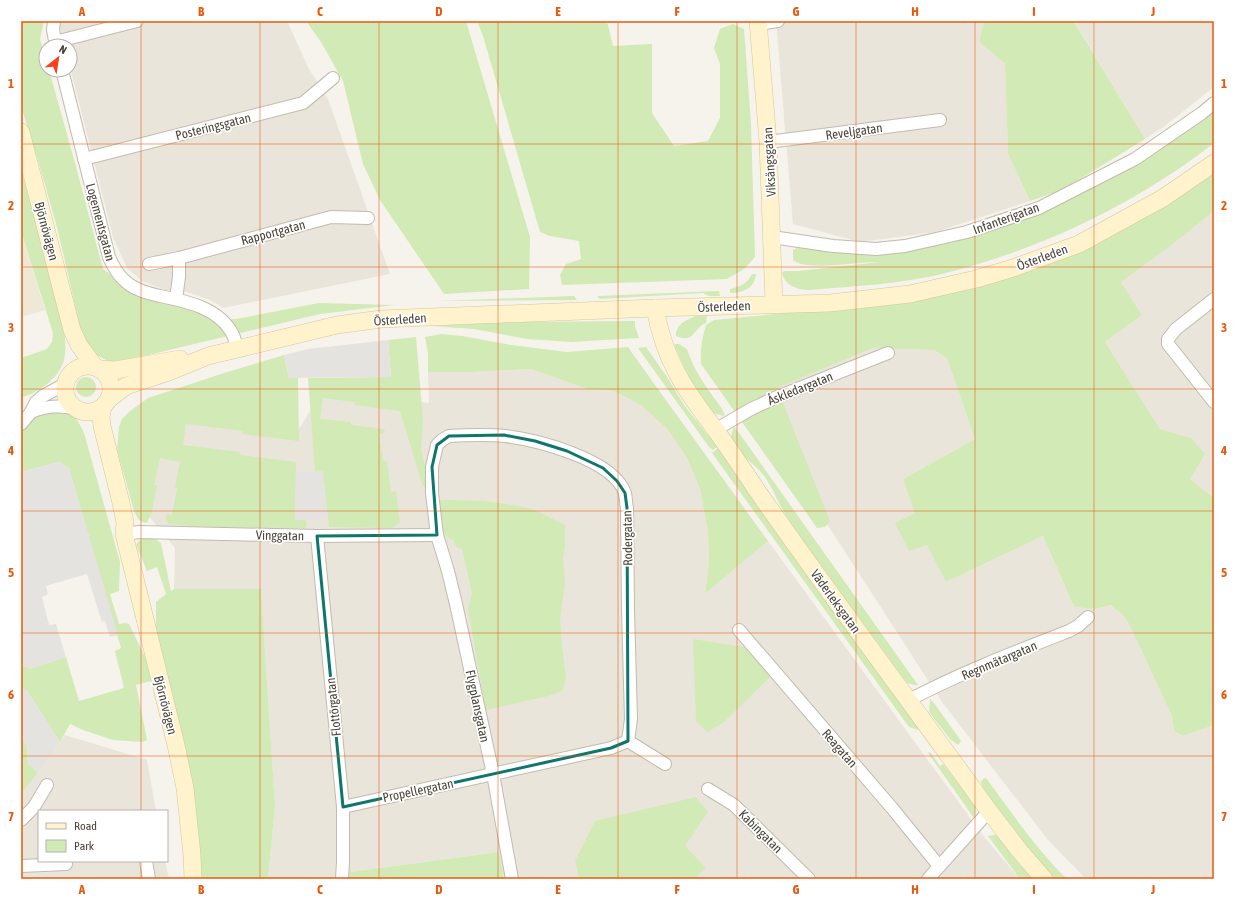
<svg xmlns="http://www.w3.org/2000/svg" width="1235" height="900" viewBox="0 0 1235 900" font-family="'Asap Condensed',sans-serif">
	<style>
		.residential { fill: #eae5da }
		.education { fill: #efe8d6 }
		.green { fill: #d2eab5 }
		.parking { fill: #e5e3e0 }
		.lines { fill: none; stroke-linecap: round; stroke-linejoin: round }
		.street-casing { stroke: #c2bbae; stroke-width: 14 }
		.secondary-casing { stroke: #d6c79b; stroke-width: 18 }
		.street { stroke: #fff; stroke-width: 12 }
		.secondary { stroke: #fff3cd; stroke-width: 17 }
		.marked { fill: none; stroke: #0f766e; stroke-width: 3; stroke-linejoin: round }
		.grid { fill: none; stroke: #e8590c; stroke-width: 1; stroke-opacity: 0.55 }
		.labels { text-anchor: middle; stroke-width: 3.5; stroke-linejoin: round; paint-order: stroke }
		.street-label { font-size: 13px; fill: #4b4439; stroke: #fff }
		.neatline { fill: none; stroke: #e8590c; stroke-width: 1.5 }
		.grid-label { font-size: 13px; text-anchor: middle; font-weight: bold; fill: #e8590c }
	</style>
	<rect width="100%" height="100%" fill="#f6f3ec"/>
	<g class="residential">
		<polygon points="60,21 287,21 309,69 328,99 390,274 223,308 210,300 187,292 165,290 142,281 127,268 113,237 70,67 70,46 65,46 59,24"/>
		<polygon points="776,21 984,21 979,42 1005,62 1008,154 1030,201 936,232 860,242 793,224"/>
		<polygon points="1077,21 1214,21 1214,87 1162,128 1145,139 1075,22"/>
		<polygon points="1214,209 1214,498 1190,479 1191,438 1160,429 1105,342 1142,315 1121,282"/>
		<polygon points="873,348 934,350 947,358 975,439 903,479 946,582 1043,536 1074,607 1096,609 1111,605 1123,615 1129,624 1172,716 1174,731 1183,736 1214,725 1214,879 1086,879 1048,840 942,702 747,400"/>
		<polygon points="531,369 587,389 614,391 642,406 668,430 687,458 700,489 708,531 709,562 705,594 768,541 984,837 1020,879 695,879 706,868 684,846 708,812 575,861 579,879 504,879 499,852 350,872 348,879 268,879 275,806 261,589 174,589 175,548 142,508 157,431 188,414 299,429 323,390 429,403 428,372 473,372"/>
		<polygon points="65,735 147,760 156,811 39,811 39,861 165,861 169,879 21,879 21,794"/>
	</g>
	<polygon class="education" points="21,232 45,310 21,317"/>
	<g class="green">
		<polygon points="21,21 44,21 40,39 46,60 46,70 49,70 75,163 103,269 114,277 195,309 213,320 236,319 319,303 394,305 320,314 123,361 108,361 95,354 85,344 79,322 57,227 37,157 21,106"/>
		<polygon points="306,21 466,21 530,237 529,289 444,294 380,200 363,164 343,81 321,42"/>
		<polygon points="477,21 607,21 613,46 652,44 652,113 674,146 708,141 720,118 720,64 714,48 720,29 733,24 744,29 751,124 755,257 744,269 727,279 562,285 560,275 566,264 581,259 579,241 550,236 540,232 483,36"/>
		<polygon points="984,21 1077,21 1075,23 1145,139 1062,190 1030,201 1008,154 1005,63 979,42"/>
		<path d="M 1214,110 L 1214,143 C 1136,204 1041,249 946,273 C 902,284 855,286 810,290 C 798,290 785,286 782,273 L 784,271 L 798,271 L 880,262 C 860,261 807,272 793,260 L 793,250 L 803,244 L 858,253 L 1034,213 Z"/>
		<path d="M 1214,168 L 1214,211 L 1170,246 L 1121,282 L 1142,315 L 1105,342 L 1160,429 L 1191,438 L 1205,454 L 1190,479 L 1214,498 L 1214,725 L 1183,736 L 1174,731 L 1172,716 L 1129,624 L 1123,615 L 1111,605 L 1096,609 L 1074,607 L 1043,536 L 946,582 L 927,545 L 909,551 L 895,523 L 915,513 L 903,479 L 975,439 L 947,358 L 934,350 L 873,348 L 777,388 L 830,521 L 825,527 L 817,528 L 701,364 C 700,350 702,338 706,325 L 714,320 L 807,311 L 996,281 Z"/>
		<path d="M 21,170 C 33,210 44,250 54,291 C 60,313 69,337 64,360 C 59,378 39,393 22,397 L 21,358 L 47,349 L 52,342 L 53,333 L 21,231 Z"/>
		<path d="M 752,274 L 756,274 C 755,288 743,293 730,293 L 730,289 C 741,286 747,284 752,274 Z"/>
		<polygon points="719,291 720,296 709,296 703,293 600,299 597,296"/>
		<polygon points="574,296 577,300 439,301"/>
		<path d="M 696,316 L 707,316 L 706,323 C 692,329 695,344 676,336 C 676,324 686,320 696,316 Z"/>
		<polygon points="635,321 635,326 639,338 571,342 527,339 474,329 432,326 503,322"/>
		<polygon points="441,334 462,336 511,345 567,352 628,347 655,385 768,541 705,594 709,562 708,531 700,489 687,458 668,430 642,406 614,391 587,389 531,369 473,372 428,372 428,353 425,337"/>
		<polygon points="416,337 423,420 421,450 425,465 429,468 426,489 422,484 400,411 355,405 355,402 323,398 320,419 351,422 351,425 384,429 385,433 379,434 383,461 387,461 391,492 396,491 400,522 393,528 329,527 323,472 315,472 308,378 391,377 388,340"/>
		<path d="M 675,344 L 679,344 L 687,349 C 694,372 708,389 722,409 L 725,415 L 724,416 L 713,413 L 694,388 L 675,347 Z"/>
		<polygon points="646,347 667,377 684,405 717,447 713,450 709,447 638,348"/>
		<path d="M 284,355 L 289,378 L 298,378 L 299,441 L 243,434 L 243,431 L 186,424 L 183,445 L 240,452 L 240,455 L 296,462 L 295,520 L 306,520 L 307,525 L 305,528 L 207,527 L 169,524 L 166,519 L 167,514 L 172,515 L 177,488 L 175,487 L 180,462 L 160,458 L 154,485 L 157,485 L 152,511 L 147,523 C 139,522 138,519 134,511 L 117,449 L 119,427 L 122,419 L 130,411 L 148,398 L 224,373 Z"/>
		<circle cx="86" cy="387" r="10"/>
		<path d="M 61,409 C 74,416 78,419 84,433 L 120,562 L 119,591 L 110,594 L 119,624 L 125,623 L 129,624 L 147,661 L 151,681 L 136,685 L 147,740 L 142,742 L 113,740 L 83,730 L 70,724 L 60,742 L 27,691 L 21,687 L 21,664 L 30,669 L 66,657 L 79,701 L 124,688 L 115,651 L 121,648 L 69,468 L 59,462 L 21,472 L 21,427 L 31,416 Z"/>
		<path d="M 734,427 L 737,430 L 918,685 L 914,685 L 907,683 L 794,529 C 790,521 784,513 780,505 C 774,493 769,481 760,471 C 751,461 738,454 732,442 C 730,437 732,432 734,427 Z"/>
		<polygon points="718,448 917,726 918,730 909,727 712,453"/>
		<path d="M 439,500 C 471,500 503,501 534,510 C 545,514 555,521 565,525 L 565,546 L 563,558 L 565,582 L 560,621 L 562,646 L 566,679 L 562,691 L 548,696 L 486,710 L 468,610 L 472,593 L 462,549 L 456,547 L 454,541 L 445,535 L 440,517 Z"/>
		<polygon points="146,537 154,538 161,543 171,591 174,589 261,589 275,806 268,879 201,879 156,630 156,602 166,594 157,567 147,571 136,545 139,541"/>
		<polygon points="693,639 744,647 752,654 771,676 723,723 707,732 696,721"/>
		<polygon points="930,699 934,703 961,741 958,745 951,740 929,712"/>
		<polygon points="21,738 27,746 28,764 38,772 21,794"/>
		<polygon points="930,752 940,766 943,764 976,806 974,818 928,753"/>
		<path d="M 986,778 C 1012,813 1036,849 1067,879 L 1054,879 C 1037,861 1022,841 1007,821 C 998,810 985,796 981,782 L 983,779 Z"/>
		<polygon points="696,797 708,812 685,846 706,868 695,879 579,879 575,861 595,821"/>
		<polygon points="995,835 999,837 1019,864 1033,879 1020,879 988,836"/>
		<polygon points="499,852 504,879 348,879 350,872"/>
	</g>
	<g class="parking">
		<polygon points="388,340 391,377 289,378 284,355 308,349"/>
		<polygon points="59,462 69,468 118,635 110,637 105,621 102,622 87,574 46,586 48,594 42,597 49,625 56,624 66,657 30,669 21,664 21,472"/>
		<polygon points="323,471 328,519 295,520 296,472"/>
		<polygon points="21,687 27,691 60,742 38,772 28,764 27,746 21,738"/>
	</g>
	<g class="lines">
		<g class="street-casing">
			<g id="street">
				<polyline points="54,21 53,30 56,46"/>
				<polyline points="759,24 778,21"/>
				<polyline points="55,42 137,21"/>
				<path d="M 62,70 L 109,257 C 113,266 117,274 124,280 C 134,290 148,293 160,296 C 186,301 220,308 233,335 C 235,339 236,345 237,349"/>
				<polyline points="768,142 940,120"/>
				<polyline points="84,159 303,103 333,78"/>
				<polyline points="772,237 833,246 876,249 905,246 967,232 1039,208 1135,159 1202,113 1214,103"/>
				<polyline points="149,264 179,258 331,217 368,218"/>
				<polyline points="176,299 179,277 179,258"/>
				<polyline points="1214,299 1176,329 1168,339 1168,344 1172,349 1214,402"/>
				<path d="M 31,412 C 47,406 58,405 75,408"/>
				<polyline points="21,424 31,412 36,402 43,396 67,383"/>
				<polyline points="715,430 751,409 777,397 888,353"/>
				<polyline points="124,534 139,532 317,536 437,535"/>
				<polyline points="317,536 343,807 343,862 342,879"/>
				<polyline points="739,630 892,808 939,866"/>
				<path d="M 909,700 C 960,673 1015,652 1069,631 L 1078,626 L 1088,617"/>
				<polyline points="628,741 665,764"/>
				<polyline points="708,789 734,805 809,879"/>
				<polyline points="343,807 611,748 628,741"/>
				<polyline points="21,820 34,807 47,785"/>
				<polyline points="146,861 149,879"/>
				<polyline points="21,866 66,864"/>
				<path d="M 512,879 L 493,774 L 456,604 L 448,571 L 437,535 L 432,493 L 432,467 L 437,445 L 442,440 L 449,436 C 467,435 487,434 505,436 C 537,440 613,459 625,493 C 626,498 626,504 627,508 L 628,610 L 631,719 L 628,741"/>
				<polyline points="928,879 989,811"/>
			</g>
		</g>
		<g class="secondary-casing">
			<g id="secondary">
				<polyline points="758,21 768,142 774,304"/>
				<polyline points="21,132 72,330 79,345 95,367"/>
				<path d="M 655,308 C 664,359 684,389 715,429 C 729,449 743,469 756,489 C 832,598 912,704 989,811 L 1019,850 L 1044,879"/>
				<circle cx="88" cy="389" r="23"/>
				<polyline points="99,369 115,370 180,359"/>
				<polyline points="109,399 126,386 169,372 208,356 337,325 381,319 655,308 830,303 910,294 976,279 1013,268 1079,244 1163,198 1214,163"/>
				<polyline points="103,406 101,416 102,426 121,503 125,522 124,534 176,745 185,788 192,855 193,879"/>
			</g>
		</g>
		<use href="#street" class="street"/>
		<use href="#secondary" class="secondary"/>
	</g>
	<path class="marked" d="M 504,435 L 535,441 L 567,451 L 603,468 L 617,481 L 625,493 L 627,508 L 628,741 L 611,748 L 343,807 L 317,536 L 437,535 L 432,467 L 437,445 L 449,436 Z"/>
	<path class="grid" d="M 141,21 L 141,811M 260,21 L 260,879M 379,21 L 379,879M 498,21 L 498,879M 618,21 L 618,879M 737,21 L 737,879M 856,21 L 856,879M 975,21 L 975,879M 1094,21 L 1094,879M 21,144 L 1214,144M 21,267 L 1214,267M 21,389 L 1214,389M 21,511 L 1214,511M 21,633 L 1214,633M 21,756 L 1214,756M 141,861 L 141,879"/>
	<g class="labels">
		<g class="street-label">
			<text transform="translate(213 126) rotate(-14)" y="5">Posteringsgatan</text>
			<text transform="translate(854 131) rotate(-8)" y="5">Reveljgatan</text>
			<text transform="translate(769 162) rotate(-93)" y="5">Viksängsgatan</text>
			<text transform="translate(1006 218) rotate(-20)" y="5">Infanterigatan</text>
			<text transform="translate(101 222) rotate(75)" y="5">Logementsgatan</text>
			<text transform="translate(47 231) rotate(75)" y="5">Björnövägen</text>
			<text transform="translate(273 232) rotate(-15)" y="5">Rapportgatan</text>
			<text transform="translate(1042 257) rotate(-20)" y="5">Österleden</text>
			<text transform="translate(724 306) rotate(-2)" y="5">Österleden</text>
			<text transform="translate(400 319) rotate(-4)" y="5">Österleden</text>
			<text transform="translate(800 388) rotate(-22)" y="5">Åskledargatan</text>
			<text transform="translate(280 535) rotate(1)" y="5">Vinggatan</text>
			<text transform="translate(627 538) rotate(-91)" y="5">Rodergatan</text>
			<text transform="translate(836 601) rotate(54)" y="5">Väderleksgatan</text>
			<text transform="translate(999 660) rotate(-23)" y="5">Regnmätargatan</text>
			<text transform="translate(166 705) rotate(76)" y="5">Björnövägen</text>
			<text transform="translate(478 706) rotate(78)" y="5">Flygplansgatan</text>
			<text transform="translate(333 707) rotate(-96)" y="5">Flottörgatan</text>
			<text transform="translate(840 748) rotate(49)" y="5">Reagatan</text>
			<text transform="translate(418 790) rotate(-12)" y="5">Propellergatan</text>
			<text transform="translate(761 831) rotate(45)" y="5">Kabingatan</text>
		</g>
	</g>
	<rect width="1235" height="900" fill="none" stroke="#ffffff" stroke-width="44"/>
	<rect x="38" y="810" width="130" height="52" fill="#ffffff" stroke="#b7b4b0"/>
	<rect x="46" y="823" width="20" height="6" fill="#fff3cd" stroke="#b7b4b0"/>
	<text x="74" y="830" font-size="12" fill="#4b4439">Road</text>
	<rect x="46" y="840" width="20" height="12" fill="#d2eab5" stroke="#b7b4b0"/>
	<text x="74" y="850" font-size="12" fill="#4b4439">Park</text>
	<g transform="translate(58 58) rotate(30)"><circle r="19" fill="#ffffff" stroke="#b7b4b0"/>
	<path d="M0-3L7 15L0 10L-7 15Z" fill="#fc3f1d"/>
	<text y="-6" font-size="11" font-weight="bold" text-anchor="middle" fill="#4b4439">N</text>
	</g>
	<rect x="22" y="22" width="1191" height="856" class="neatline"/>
	<g class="grid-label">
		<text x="82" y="16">A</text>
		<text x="201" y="16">B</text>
		<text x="320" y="16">C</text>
		<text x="439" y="16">D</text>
		<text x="558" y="16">E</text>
		<text x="677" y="16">F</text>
		<text x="796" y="16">G</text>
		<text x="915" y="16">H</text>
		<text x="1034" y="16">I</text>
		<text x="1153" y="16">J</text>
		<text x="11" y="88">1</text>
		<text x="1224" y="88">1</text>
		<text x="11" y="210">2</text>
		<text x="1224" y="210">2</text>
		<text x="11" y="332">3</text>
		<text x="1224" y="332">3</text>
		<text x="11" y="455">4</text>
		<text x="1224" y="455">4</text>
		<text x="11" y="577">5</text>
		<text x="1224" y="577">5</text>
		<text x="11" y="699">6</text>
		<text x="1224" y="699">6</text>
		<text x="11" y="821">7</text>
		<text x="1224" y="821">7</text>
		<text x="82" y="894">A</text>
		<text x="201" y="894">B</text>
		<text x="320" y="894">C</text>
		<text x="439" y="894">D</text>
		<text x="558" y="894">E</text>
		<text x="677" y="894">F</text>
		<text x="796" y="894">G</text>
		<text x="915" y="894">H</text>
		<text x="1034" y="894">I</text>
		<text x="1153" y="894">J</text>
	</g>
</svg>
